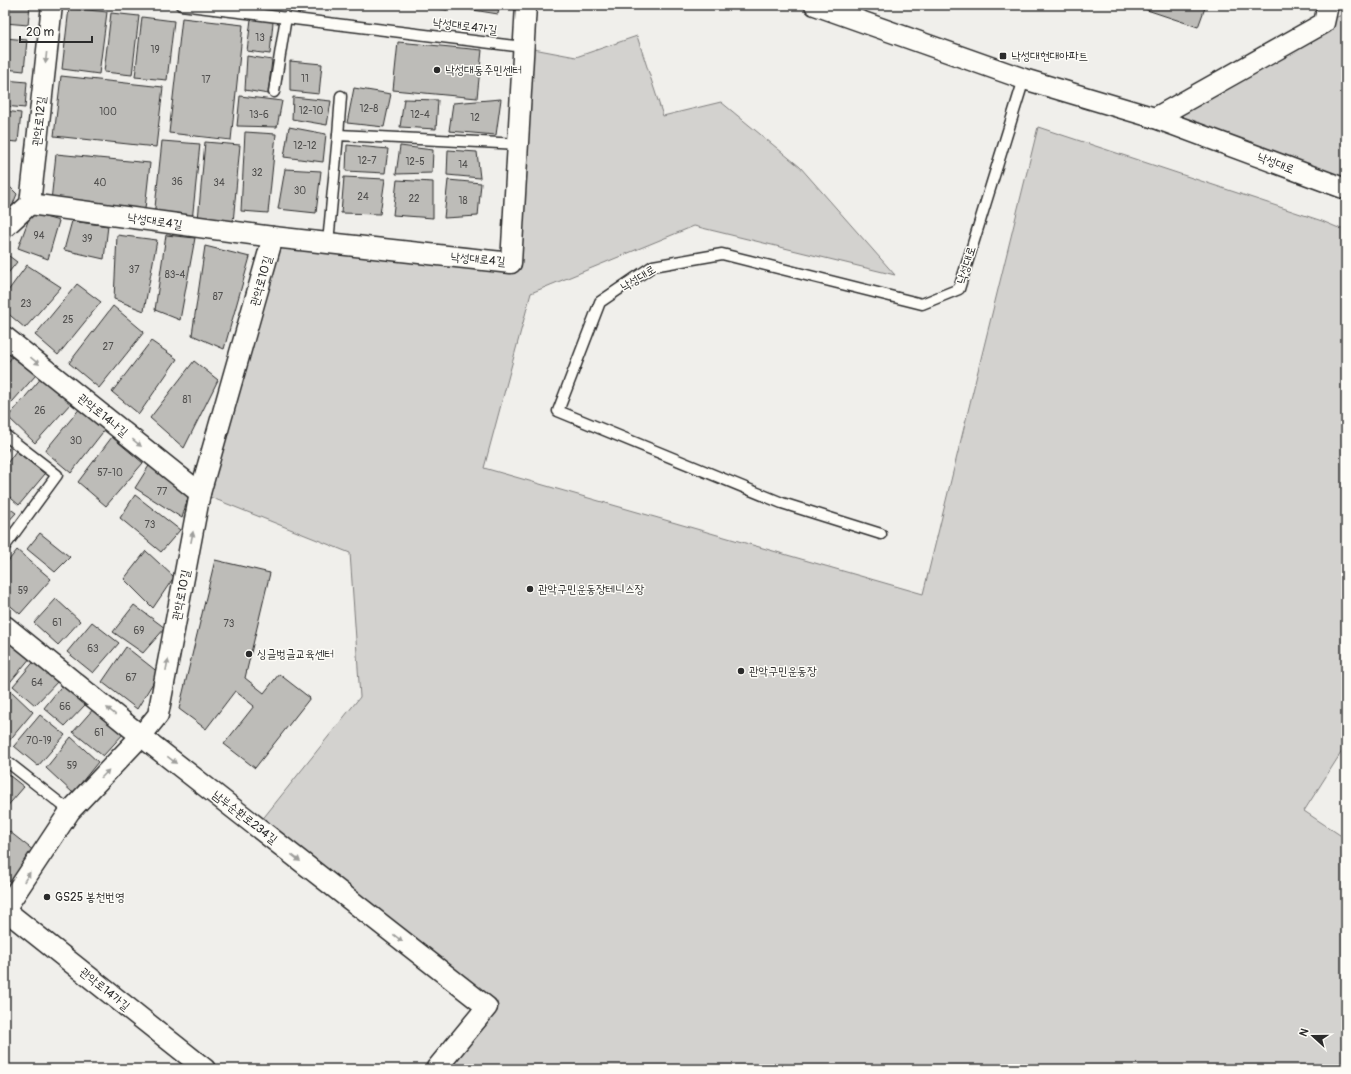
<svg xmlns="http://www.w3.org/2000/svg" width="1351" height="1074" viewBox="0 0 1351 1074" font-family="Pangolin,'Poor Story',sans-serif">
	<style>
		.green { fill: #d3d2cf; stroke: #7f7e7d }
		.building { fill: #bdbcb8; stroke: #2b2b2b }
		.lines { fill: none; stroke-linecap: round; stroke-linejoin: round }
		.service-casing { stroke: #2b2b2b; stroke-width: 13 }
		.minor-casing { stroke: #2b2b2b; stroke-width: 23 }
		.service { stroke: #fdfcf7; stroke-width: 10 }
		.minor { stroke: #fdfcf7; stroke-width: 20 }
		.oneway { fill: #9e9e9b }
		.poi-dot { fill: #2b2b2b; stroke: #fdfcf7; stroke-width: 1.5 }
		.labels { text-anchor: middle; stroke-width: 3; stroke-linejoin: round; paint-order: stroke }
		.number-label { font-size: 10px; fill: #504f4e }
		.street-label { font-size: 12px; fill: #2b2b2b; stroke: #fdfcf7 }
		.poi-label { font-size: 12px; fill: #2b2b2b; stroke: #fdfcf7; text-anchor: start }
	</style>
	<rect width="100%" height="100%" fill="#f0efeb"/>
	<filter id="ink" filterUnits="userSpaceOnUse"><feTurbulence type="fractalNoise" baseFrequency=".025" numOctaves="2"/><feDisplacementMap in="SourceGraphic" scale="8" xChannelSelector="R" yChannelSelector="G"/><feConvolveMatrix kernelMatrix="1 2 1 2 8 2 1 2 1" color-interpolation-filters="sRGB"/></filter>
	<g filter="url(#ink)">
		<g class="green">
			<polygon points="1346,13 1346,189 1155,118 1324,23"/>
			<polygon points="637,36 663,116 721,102 800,167 895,275 694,226 531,293 484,468 923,594 1038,127 1322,221 1346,231 1346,745 1304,811 1346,839 1346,1069 436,1069 486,1007 257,826 360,697 350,553 200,493 273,237 511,263 523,47 576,57"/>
		</g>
		<g class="building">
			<polygon points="5,5 30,5 28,25 5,23"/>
			<polygon points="417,5 448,5 447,10"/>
			<polygon points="467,5 500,5 498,14 467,9"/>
			<polygon points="1132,5 1206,5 1198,27"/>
			<polygon points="69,8 107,12 99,74 62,69"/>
			<polygon points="111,13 139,16 132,75 104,72"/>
			<polygon points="142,17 174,21 167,80 135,77"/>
			<polygon points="182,18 243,25 231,140 169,133"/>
			<polygon points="251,19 273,22 270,54 247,51"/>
			<polygon points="5,38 27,40 24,71 5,69"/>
			<polygon points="398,42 482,50 477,98 393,90"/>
			<polygon points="247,56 272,60 268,94 245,90"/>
			<polygon points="290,61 322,64 319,94 290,91"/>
			<polygon points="61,76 163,87 156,147 54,136"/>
			<polygon points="5,80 27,82 25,108 5,106"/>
			<polygon points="354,88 391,94 384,127 347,123"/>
			<polygon points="240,96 282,101 277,127 237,126"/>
			<polygon points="293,97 331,101 327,125 292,119"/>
			<polygon points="404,99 438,100 436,129 400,127"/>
			<polygon points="501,99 496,135 449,131 453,103"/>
			<polygon points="5,111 21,113 18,142 5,141"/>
			<polygon points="289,127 326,134 323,162 284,157"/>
			<polygon points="245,132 276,134 268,213 241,211"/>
			<polygon points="162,141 200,144 192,221 154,217"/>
			<polygon points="205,142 240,145 233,223 198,220"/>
			<polygon points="347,145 388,149 385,173 346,171"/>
			<polygon points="400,146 433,150 432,173 396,174"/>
			<polygon points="448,150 477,152 480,178 447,175"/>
			<polygon points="56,154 150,163 145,209 51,201"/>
			<polygon points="285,169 321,171 316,213 278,209"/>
			<polygon points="344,177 385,179 380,214 341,213"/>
			<polygon points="397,180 433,182 433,218 393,215"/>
			<polygon points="448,180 481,183 478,216 444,218"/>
			<polygon points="5,182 17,194 11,209 5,214"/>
			<polygon points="31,213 59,221 48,259 18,248"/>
			<polygon points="72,221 108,226 104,259 64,250"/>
			<polygon points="117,235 157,240 144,311 114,299"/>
			<polygon points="166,235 195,238 180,320 155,310"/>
			<polygon points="205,246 250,257 224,349 192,335"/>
			<polygon points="5,253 17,262 5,277"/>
			<polygon points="27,265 61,287 25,328 5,311 5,295"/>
			<polygon points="77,284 101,302 58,355 35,335"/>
			<polygon points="113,306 144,332 99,388 69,363"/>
			<polygon points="151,341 177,359 139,414 112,392"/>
			<polygon points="12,357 36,375 5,410 5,366"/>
			<polygon points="194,361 218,380 184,448 150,418"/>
			<polygon points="43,376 71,403 35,443 8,417"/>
			<polygon points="81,407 106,428 71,473 45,451"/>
			<polygon points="112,437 143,463 106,506 78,482"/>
			<polygon points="5,446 9,449 5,455"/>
			<polygon points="16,451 45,474 19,505 5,493 5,466"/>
			<polygon points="152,461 189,494 182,518 135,488"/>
			<polygon points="135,495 180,530 161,552 120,518"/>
			<polygon points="5,505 16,513 5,525"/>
			<polygon points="40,533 70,557 55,572 27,549"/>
			<polygon points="17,550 51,579 20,614 5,601 5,565"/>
			<polygon points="146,551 174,577 153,608 124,579"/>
			<polygon points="215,560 270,573 245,678 264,693 279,674 310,698 255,768 224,744 254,706 235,691 206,729 179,709"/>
			<polygon points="56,599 80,621 58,645 34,623"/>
			<polygon points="134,605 165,628 143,653 113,632"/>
			<polygon points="92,622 119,643 93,673 67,652"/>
			<polygon points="5,636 31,657 6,687 5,686"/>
			<polygon points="126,647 159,673 137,709 102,682"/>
			<polygon points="37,658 61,678 35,705 13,686"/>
			<polygon points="64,683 86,704 65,726 44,708"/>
			<polygon points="11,691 33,712 8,742 5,740 5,699"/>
			<polygon points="95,707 125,732 103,756 73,732"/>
			<polygon points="40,715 65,735 38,766 14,746"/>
			<polygon points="71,737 98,762 73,793 46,768"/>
			<polygon points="5,772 24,787 5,809"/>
			<polygon points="5,828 34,851 5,892"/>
		</g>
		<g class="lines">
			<g class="service-casing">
				<g id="service">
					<polyline points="181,5 523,47"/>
					<polyline points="274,92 286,17"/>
					<polyline points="338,135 341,96"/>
					<polyline points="328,243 338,135 518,144"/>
					<polyline points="5,435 57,475 5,546"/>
					<polyline points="881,534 782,503 558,411 600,302 653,266 722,254 922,304 959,289 1024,79"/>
					<polyline points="5,760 70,811"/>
				</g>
			</g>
			<g class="minor-casing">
				<g id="minor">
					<polyline points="815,5 1024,79 1155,118 1346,189"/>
					<polyline points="1155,118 1324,23 1328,5"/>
					<polyline points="30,204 273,237 511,263 526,5"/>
					<polyline points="5,227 30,204 52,5"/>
					<polyline points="5,337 200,493"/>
					<polyline points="5,626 141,736 487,1007 436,1069"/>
					<polyline points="5,909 70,811 141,736 158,715 200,493 273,237"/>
					<polyline points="5,910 205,1069"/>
				</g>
			</g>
			<use href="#service" class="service"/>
			<use href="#minor" class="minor"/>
		</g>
		<defs><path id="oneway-solid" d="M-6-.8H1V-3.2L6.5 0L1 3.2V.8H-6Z"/></defs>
		<g class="oneway">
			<use href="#oneway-solid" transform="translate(46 58) rotate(96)"/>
			<use href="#oneway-solid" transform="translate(35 361) rotate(39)"/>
			<use href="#oneway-solid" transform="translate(137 443) rotate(39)"/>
			<use href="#oneway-solid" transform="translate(192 537) rotate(-79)"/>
			<use href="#oneway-solid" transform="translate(167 665) rotate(-79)"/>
			<use href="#oneway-solid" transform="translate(111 711) rotate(-141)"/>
			<use href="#oneway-solid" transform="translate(172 760) rotate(38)"/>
			<use href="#oneway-solid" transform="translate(105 774) rotate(-46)"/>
			<use href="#oneway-solid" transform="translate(296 858) rotate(38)"/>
			<use href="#oneway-solid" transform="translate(27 877) rotate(-57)"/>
			<use href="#oneway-solid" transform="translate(398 938) rotate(38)"/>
		</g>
	</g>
	<g class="poi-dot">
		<rect x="999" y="52" width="8" height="8" rx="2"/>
		<circle cx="437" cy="70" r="4"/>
		<circle cx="530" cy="589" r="4"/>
		<circle cx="249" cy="654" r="4"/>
		<circle cx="741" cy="671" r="4"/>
		<circle cx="47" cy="897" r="4"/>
	</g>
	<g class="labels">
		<g class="number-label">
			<text x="260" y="41">13</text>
			<text x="155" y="53">19</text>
			<text x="305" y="82">11</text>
			<text x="206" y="83">17</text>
			<text x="369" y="112">12-8</text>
			<text x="311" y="114">12-10</text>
			<text x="108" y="115">100</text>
			<text x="259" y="118">13-6</text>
			<text x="420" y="118">12-4</text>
			<text x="475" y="121">12</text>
			<text x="305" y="149">12-12</text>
			<text x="367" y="164">12-7</text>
			<text x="415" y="165">12-5</text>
			<text x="463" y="168">14</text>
			<text x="257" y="176">32</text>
			<text x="177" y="185">36</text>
			<text x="100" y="186">40</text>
			<text x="219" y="186">34</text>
			<text x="300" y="194">30</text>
			<text x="363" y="200">24</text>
			<text x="414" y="202">22</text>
			<text x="463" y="204">18</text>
			<text x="39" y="239">94</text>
			<text x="87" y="242">39</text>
			<text x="134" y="273">37</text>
			<text x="175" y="278">83-4</text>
			<text x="218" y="300">87</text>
			<text x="26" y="307">23</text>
			<text x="68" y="323">25</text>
			<text x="108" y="350">27</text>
			<text x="187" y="403">81</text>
			<text x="40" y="414">26</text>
			<text x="76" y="444">30</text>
			<text x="110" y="476">57-10</text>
			<text x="162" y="495">77</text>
			<text x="150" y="528">73</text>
			<text x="23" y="594">59</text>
			<text x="57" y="626">61</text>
			<text x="229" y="627">73</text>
			<text x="139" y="634">69</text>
			<text x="93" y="652">63</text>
			<text x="131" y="681">67</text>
			<text x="37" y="686">64</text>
			<text x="65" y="710">66</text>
			<text x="99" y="736">61</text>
			<text x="39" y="744">70-19</text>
			<text x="72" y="769">59</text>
		</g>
		<g class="street-label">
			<text transform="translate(465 26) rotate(7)" y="4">낙성대로4가길</text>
			<text transform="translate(39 121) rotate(-84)" y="4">관악로12길</text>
			<text transform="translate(1276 163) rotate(21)" y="4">낙성대로</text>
			<text transform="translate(155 221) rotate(8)" y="4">낙성대로4길</text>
			<text transform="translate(478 259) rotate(5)" y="4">낙성대로4길</text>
			<text transform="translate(966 265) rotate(-73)" y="4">낙성대로</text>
			<text transform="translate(638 278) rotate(-31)" y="4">낙성대로</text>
			<text transform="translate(261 281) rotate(-74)" y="4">관악로10길</text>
			<text transform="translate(103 415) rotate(39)" y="4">관악로14나길</text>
			<text transform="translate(181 595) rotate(-79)" y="4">관악로10길</text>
			<text transform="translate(245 817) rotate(38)" y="4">남부순환로234길</text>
			<text transform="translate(105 989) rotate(39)" y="4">관악로14가길</text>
		</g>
		<g class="poi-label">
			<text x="1011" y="60">낙성대현대아파트</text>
			<text x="445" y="74">낙성대동주민센터</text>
			<text x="538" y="593">관악구민운동장테니스장</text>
			<text x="257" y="658">싱글벙글교육센터</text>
			<text x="749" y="675">관악구민운동장</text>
			<text x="55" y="901">GS25 봉천번영</text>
		</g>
	</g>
	<rect width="1351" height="1074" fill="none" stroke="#fdfcf7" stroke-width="20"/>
	<rect x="10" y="10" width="1331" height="1054" fill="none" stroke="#2b2b2b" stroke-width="1.5" filter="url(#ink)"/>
	<g transform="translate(1313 1036) rotate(291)" stroke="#fdfcf7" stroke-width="3" paint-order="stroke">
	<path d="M0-3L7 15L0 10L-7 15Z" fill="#2b2b2b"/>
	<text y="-6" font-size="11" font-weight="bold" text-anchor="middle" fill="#2b2b2b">N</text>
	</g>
	<path d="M20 36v6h72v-6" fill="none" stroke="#2b2b2b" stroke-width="2"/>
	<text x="26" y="36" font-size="12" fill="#2b2b2b" stroke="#fdfcf7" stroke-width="3" paint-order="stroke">20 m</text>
</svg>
